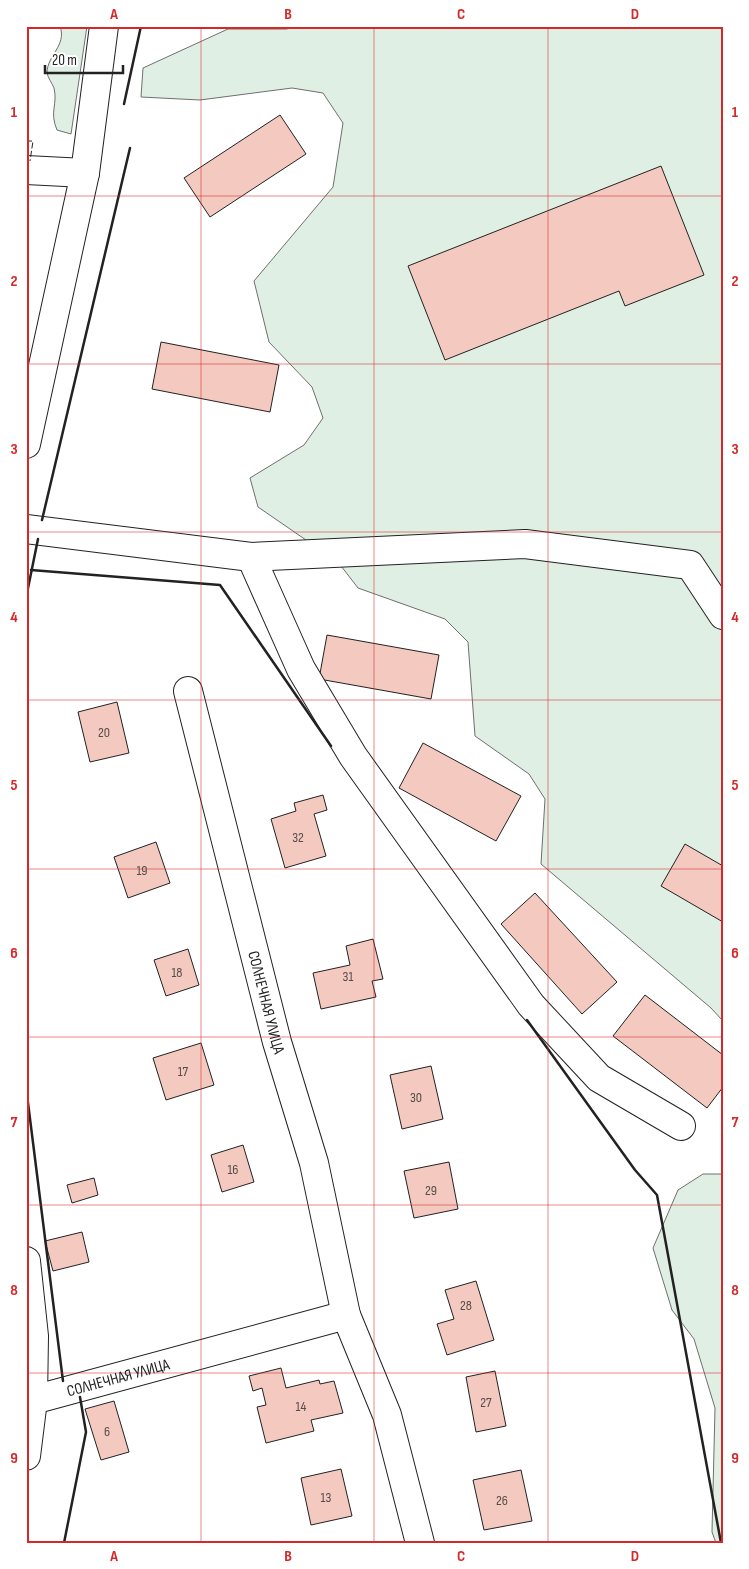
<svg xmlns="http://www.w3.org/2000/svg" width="749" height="1569" viewBox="0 0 749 1569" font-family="'Sofia Sans Condensed',sans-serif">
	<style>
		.green { fill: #e0efe3; stroke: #6f6f6f }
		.building { fill: #f3c9c0; stroke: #222 }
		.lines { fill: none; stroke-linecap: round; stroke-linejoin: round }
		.minor-casing { stroke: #222; stroke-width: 30 }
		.minor { stroke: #fff; stroke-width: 28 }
		.fence { stroke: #222; stroke-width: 1; stroke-dasharray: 6 2.5; stroke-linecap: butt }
		.wall { stroke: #222; stroke-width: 2.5 }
		.grid { fill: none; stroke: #d62828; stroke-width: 1; stroke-opacity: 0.55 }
		.labels { text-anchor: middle; stroke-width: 4; stroke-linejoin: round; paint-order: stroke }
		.number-label { font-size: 14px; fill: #564c4a }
		.street-label { font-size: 16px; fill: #222; stroke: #fff }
		.neatline { fill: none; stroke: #d62828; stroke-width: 2 }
		.grid-label { font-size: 16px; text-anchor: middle; font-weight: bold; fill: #d62828 }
	</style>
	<rect width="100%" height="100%" fill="#fff"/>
	<g class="green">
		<path d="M 60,26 L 87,26 L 71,134 L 57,130 C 49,111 58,105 54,88 C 52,83 48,78 47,73 C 47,55 67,46 60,26 Z"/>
		<polygon points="293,26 723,26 723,1021 711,1008 541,864 545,799 529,774 475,736 468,642 445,619 358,588 338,562 258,507 250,478 304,445 323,418 312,387 269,342 254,281 333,187 343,123 323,93 292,88 200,100 141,97 143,68 228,29 287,29"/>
		<polygon points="703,1174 723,1174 723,1543 716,1543 712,1532 715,1408 694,1339 672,1310 653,1248 678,1190"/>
	</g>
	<g class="building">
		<polygon points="280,115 306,154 210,217 184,178"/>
		<polygon points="661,166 704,275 625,306 619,291 445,360 408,266"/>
		<polygon points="161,342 279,365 270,412 152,389"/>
		<polygon points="327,635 439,655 431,699 319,679"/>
		<polygon points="117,702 129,753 90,762 78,712"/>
		<polygon points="423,743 521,796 496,841 399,788"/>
		<polygon points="323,795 327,810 314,814 326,856 285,868 271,819 296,811 294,803"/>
		<polygon points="156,842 170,883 128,898 114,857"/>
		<polygon points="685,844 723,866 723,922 661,886"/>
		<polygon points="535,893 617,982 582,1014 501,924"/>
		<polygon points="373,939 383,979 372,981 376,997 321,1009 313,973 350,965 346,946"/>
		<polygon points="188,949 199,985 166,996 154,960"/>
		<polygon points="645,995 723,1055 723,1087 707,1108 613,1036"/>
		<polygon points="201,1043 214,1085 166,1100 153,1058"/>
		<polygon points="431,1066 443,1119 402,1129 390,1075"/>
		<polygon points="243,1145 254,1182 222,1192 211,1155"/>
		<polygon points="449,1162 458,1209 414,1218 404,1171"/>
		<polygon points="94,1178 98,1195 72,1203 67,1185"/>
		<polygon points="82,1232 89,1262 53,1271 45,1241"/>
		<polygon points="476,1281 494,1340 447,1355 437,1324 454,1319 445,1290"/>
		<polygon points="281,1368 286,1388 319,1380 320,1384 334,1381 343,1413 311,1420 314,1431 266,1443 257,1407 266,1405 262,1388 253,1391 249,1376"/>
		<polygon points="495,1371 506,1426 476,1432 466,1377"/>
		<polygon points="114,1401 129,1452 101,1460 85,1409"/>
		<polygon points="341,1469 352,1516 311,1525 301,1478"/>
		<polygon points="521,1470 532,1521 484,1530 473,1480"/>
	</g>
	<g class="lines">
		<g class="minor-casing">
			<g id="minor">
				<polyline points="26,170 85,173"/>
				<polyline points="26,444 85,173 104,26"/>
				<polyline points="26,529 251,557 525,544 690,565 723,615"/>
				<polyline points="251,557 301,669 353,756 531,1005 599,1078 681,1126"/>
				<path id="s1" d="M 188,691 L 277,1042 L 314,1163 L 346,1315 L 387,1415 L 420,1543"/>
				<polyline points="26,1261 34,1336 33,1400 26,1456"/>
				<path id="s2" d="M 33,1400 L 346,1315"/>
			</g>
		</g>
		<use href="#minor" class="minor"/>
		<polyline class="fence" points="26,141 33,141 30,161"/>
		<g class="wall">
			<polyline points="124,104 141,26"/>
			<polyline points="42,520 130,148"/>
			<polyline points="31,570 220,585 331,746"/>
			<polyline points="26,598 38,539"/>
			<polyline points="527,1020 635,1170 657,1195 721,1543"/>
			<polyline points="26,1087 63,1381"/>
			<polyline points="64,1543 86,1432 80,1397"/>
		</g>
	</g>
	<path class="grid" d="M 201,26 L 201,1543M 374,26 L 374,1543M 548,26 L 548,1543M 26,196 L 723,196M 26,364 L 723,364M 26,532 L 723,532M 26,700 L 723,700M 26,869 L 723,869M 26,1037 L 723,1037M 26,1205 L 723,1205M 26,1373 L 723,1373"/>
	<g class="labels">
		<g class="number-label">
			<text x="104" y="737">20</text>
			<text x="298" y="842">32</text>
			<text x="142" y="875">19</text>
			<text x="177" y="977">18</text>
			<text x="348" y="981">31</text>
			<text x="183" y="1076">17</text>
			<text x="416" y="1102">30</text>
			<text x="233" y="1174">16</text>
			<text x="431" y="1195">29</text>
			<text x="466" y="1310">28</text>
			<text x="486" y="1407">27</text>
			<text x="301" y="1411">14</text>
			<text x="107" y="1436">6</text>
			<text x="326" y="1502">13</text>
			<text x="502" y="1505">26</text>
		</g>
		<g class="street-label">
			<text dy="6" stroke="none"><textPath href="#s1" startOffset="321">СОЛНЕЧНАЯ УЛИЦА</textPath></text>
			<text dy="6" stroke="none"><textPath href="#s2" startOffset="88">СОЛНЕЧНАЯ УЛИЦА</textPath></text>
		</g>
	</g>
	<rect width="749" height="1569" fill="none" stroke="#ffffff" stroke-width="55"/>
	<path d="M45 65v8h78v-8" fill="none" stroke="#222222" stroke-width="2.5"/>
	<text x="52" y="65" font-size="15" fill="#222222" stroke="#ffffff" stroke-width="4" paint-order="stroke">20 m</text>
	<rect x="28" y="28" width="694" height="1514" class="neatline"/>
	<g class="grid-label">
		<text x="114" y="19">A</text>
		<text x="288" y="19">B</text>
		<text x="461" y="19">C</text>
		<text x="635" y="19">D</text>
		<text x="14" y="117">1</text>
		<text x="735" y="117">1</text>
		<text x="14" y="286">2</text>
		<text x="735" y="286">2</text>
		<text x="14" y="454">3</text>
		<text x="735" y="454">3</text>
		<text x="14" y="622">4</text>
		<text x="735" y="622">4</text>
		<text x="14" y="790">5</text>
		<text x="735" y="790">5</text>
		<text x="14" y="958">6</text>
		<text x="735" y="958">6</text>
		<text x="14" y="1127">7</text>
		<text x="735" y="1127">7</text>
		<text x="14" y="1295">8</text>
		<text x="735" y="1295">8</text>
		<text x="14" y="1463">9</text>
		<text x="735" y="1463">9</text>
		<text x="114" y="1561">A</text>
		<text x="288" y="1561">B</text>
		<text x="461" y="1561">C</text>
		<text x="635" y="1561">D</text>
	</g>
</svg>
